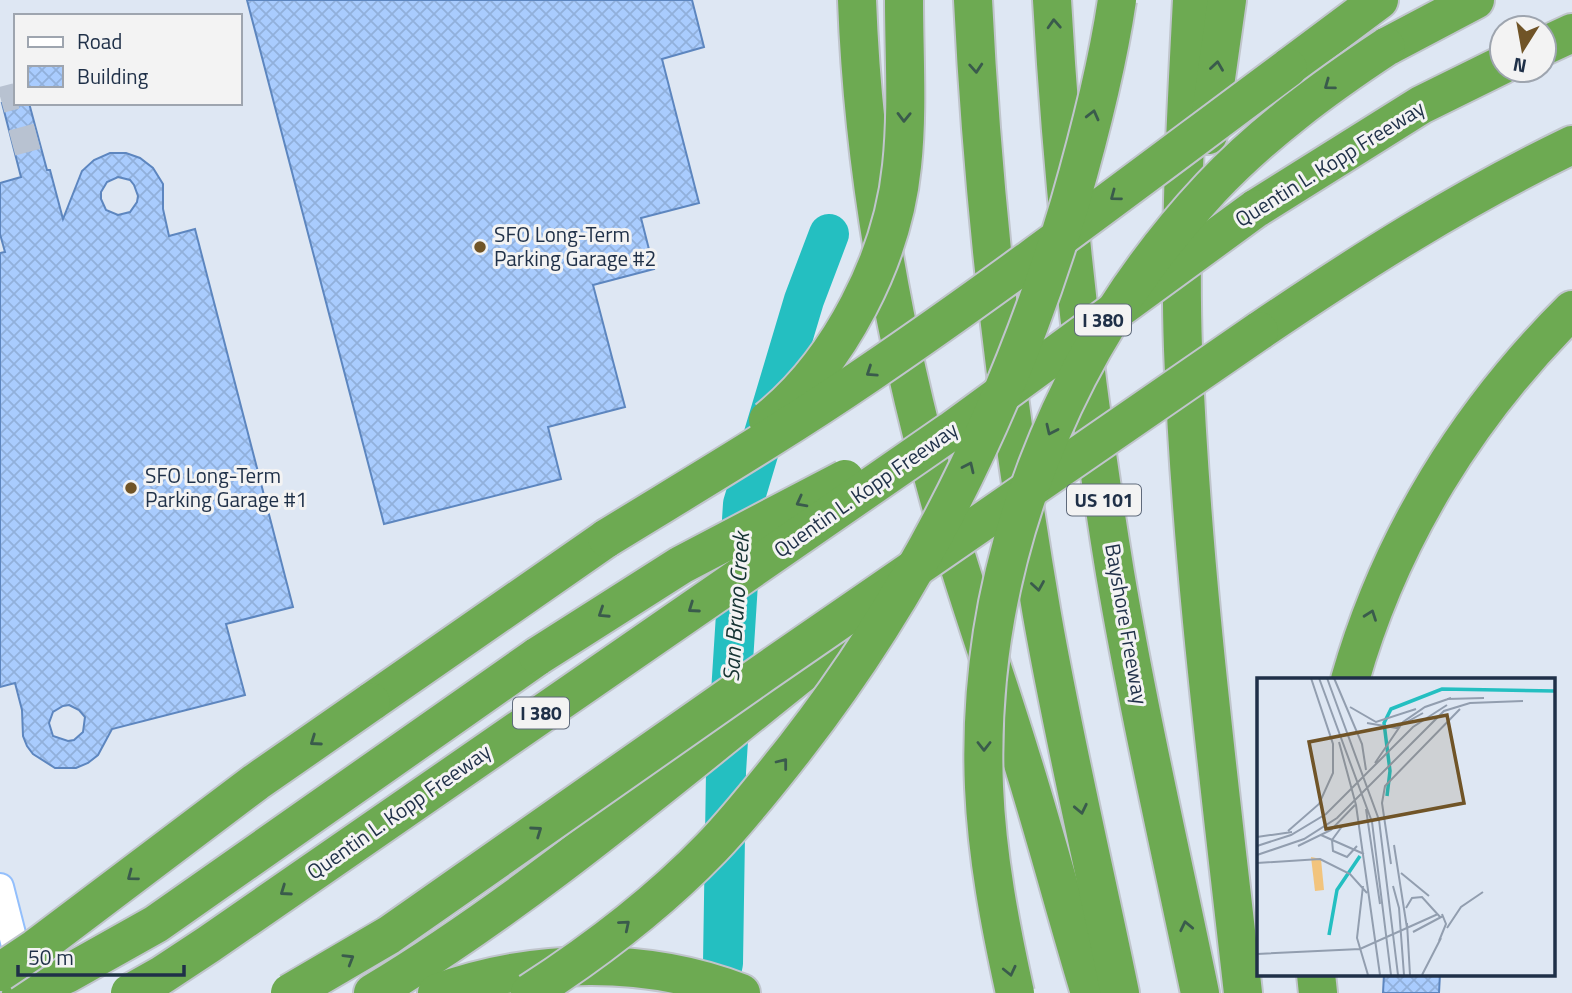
<svg xmlns="http://www.w3.org/2000/svg" width="1572" height="993" viewBox="0 0 1572 993" font-family="'Titillium Web',sans-serif">
	<style>
		.lines { fill: none; stroke-linecap: round; stroke-linejoin: round }
		.river { stroke: #24bfc1; stroke-width: 40 }
		.building { fill: url(#building-cross-hatch); stroke: #5d86bf; stroke-width: 2; fill-rule: evenodd }
		.minor-tunnel { stroke: #b8c2d1; stroke-width: 26; stroke-dasharray: 26 13; stroke-linecap: butt }
		.minor-casing { stroke: #93bffc; stroke-width: 30 }
		.highway-casing { stroke: #c0c5cc; stroke-width: 42 }
		.minor { stroke: #fff; stroke-width: 26 }
		.highway { stroke: #6daa52; stroke-width: 38 }
		.highway-bridge-casing { stroke: #c0c5cc; stroke-width: 42; stroke-linecap: butt }
		.highway-bridge { stroke: #6daa52; stroke-width: 38 }
		.oneway { stroke: #3a5b4c }
		.poi-dot { fill: #705427; stroke: #f3f3f3; stroke-width: 2.5 }
		.labels { text-anchor: middle; stroke-width: 6; stroke-linejoin: round; paint-order: stroke }
		.shield { fill: #f3f3f3; stroke: #5f6a7b; stroke-width: 2 }
		.shield-label { font-size: 19px; font-weight: bold; fill: #1f3048 }
		.street-label { font-size: 21px; fill: #1f3048; stroke: #f3f3f3 }
		.poi-label { font-size: 21px; fill: #1f3048; stroke: #f3f3f3; text-anchor: start }
		.water-label { font-size: 23px; font-style: italic; fill: #153333; stroke: #f3f3f3 }
		.inset-river { fill: none; stroke: #24bfc1; stroke-width: 3.5 }
		.inset-road { fill: none; stroke: #929eaf; stroke-width: 2 }
		.view { fill: #705427; fill-opacity: 0.15; stroke: #705427; stroke-width: 3.5 }
		.inset-edge { fill: none; stroke: #1f3048; stroke-width: 3.5 }
	</style>
	<defs>
		<pattern id="building-cross-hatch" width="8" height="8" patternUnits="userSpaceOnUse" patternTransform="scale(1.75)"><rect width="8" height="8" fill="#a9ccfe"/><path d="M0 0l8 8M0 8l8-8" fill="none" stroke="#91b0db"/></pattern>
	</defs>
	<rect width="100%" height="100%" fill="#dee7f3"/>
	<g class="lines">
		<polyline class="river" points="717,993 723,963 726,772 743,504 804,300 829,234"/>
	</g>
	<g class="building">
		<polygon points="247,0 692,0 704,47 662,59 699,203 641,218 654,269 593,285 625,407 548,427 561,479 384,524"/>
		<path d="M 2,103 L 29,103 L 47,170 L 50,170 L 63,219 L 82,171 L 94,160 L 110,153 L 126,153 L 140,158 L 153,168 L 163,184 L 163,209 L 169,236 L 195,229 L 293,607 L 226,624 L 245,695 L 112,729 L 98,755 L 88,763 L 76,768 L 55,768 L 33,754 L 27,746 L 23,736 L 22,710 L 15,683 L 0,687 L 0,253 L 5,252 L 0,234 L 0,183 L 21,177 ZM 118,177 L 130,180 L 134,185 L 138,196 L 137,202 L 130,212 L 118,215 L 106,210 L 101,199 L 101,192 L 107,182 ZM 69,705 L 79,710 L 85,717 L 83,732 L 74,740 L 68,741 L 53,736 L 49,723 L 53,712 L 63,706 Z"/>
		<polygon points="1384,974 1440,974 1439,993 1383,993"/>
	</g>
	<g class="lines">
		<g class="minor-tunnel">
			<polyline points="1,100 16,96"/>
			<polyline points="12,143 38,136"/>
		</g>
		<g class="minor-casing">
			<polyline id="minor" points="0,887 22,973"/>
		</g>
		<g class="highway-casing">
			<g id="highway">
				<path d="M 857,0 C 863,165 893,332 937,491 C 961,580 993,666 1020,754 C 1045,833 1066,914 1090,993"/>
				<path d="M 973,0 C 983,206 1007,411 1042,615 C 1064,741 1094,867 1120,993"/>
				<path d="M 1052,0 C 1063,192 1084,383 1115,573 C 1139,714 1171,853 1200,993"/>
				<path d="M 1192,0 C 1186,116 1179,233 1183,349 C 1191,565 1219,779 1243,993"/>
				<polyline points="1544,46 1572,33"/>
				<polyline points="1386,47 1475,0"/>
				<polyline points="1288,68 1379,0"/>
				<polyline points="1208,135 1227,0"/>
				<polyline points="1255,209 1421,105 1502,65"/>
				<path d="M 1259,331 C 1361,262 1460,199 1572,145"/>
				<path d="M 1350,680 C 1390,539 1468,413 1572,310"/>
				<polyline points="371,702 607,538"/>
				<polyline points="1316,974 1318,993"/>
				<polyline points="21,993 67,974 156,924 538,656"/>
				<path d="M 373,993 C 552,885 707,745 872,618"/>
				<path d="M 437,993 C 534,958 645,956 741,993"/>
			</g>
		</g>
		<use href="#minor" class="minor"/>
		<use href="#highway" class="highway"/>
		<g class="highway-bridge-casing">
			<g id="highway-bridge">
				<path d="M 768,420 C 840,362 893,257 902,166 C 908,111 904,55 904,0"/>
				<path d="M 607,538 C 695,484 783,432 868,374 C 1011,277 1149,171 1288,68"/>
				<polyline points="538,656 681,565 845,479"/>
				<polyline points="0,972 36,948 256,782 371,702"/>
				<polyline points="130,993 162,975 209,944 951,431 1255,209"/>
				<polyline points="290,993 389,935 763,673 1259,331"/>
				<path d="M 530,993 C 595,951 657,904 711,848 C 741,817 768,782 795,748 C 922,585 1011,401 1070,203 C 1089,137 1107,68 1117,0"/>
				<path d="M 1015,993 C 1000,925 987,857 984,787 C 975,567 1061,348 1211,188 C 1263,133 1324,88 1386,47"/>
			</g>
		</g>
		<use href="#highway-bridge" class="highway-bridge"/>
	</g>
	<defs><path id="oneway-chevron" d="M-2-3.5L2.5 0L-2 3.5" fill="none" stroke-width="1.6" stroke-linecap="round" stroke-linejoin="round" transform="scale(1.75)"/></defs>
	<g class="oneway">
		<use href="#oneway-chevron" transform="translate(1054 24) rotate(-93)"/>
		<use href="#oneway-chevron" transform="translate(1217 66) rotate(-82)"/>
		<use href="#oneway-chevron" transform="translate(976 68) rotate(86)"/>
		<use href="#oneway-chevron" transform="translate(1329 85) rotate(144)"/>
		<use href="#oneway-chevron" transform="translate(1093 115) rotate(-76)"/>
		<use href="#oneway-chevron" transform="translate(904 117) rotate(91)"/>
		<use href="#oneway-chevron" transform="translate(1115 196) rotate(143)"/>
		<use href="#oneway-chevron" transform="translate(871 372) rotate(146)"/>
		<use href="#oneway-chevron" transform="translate(1051 430) rotate(115)"/>
		<use href="#oneway-chevron" transform="translate(969 467) rotate(-65)"/>
		<use href="#oneway-chevron" transform="translate(801 502) rotate(152)"/>
		<use href="#oneway-chevron" transform="translate(1038 586) rotate(81)"/>
		<use href="#oneway-chevron" transform="translate(693 608) rotate(145)"/>
		<use href="#oneway-chevron" transform="translate(603 613) rotate(147)"/>
		<use href="#oneway-chevron" transform="translate(1371 615) rotate(-70)"/>
		<use href="#oneway-chevron" transform="translate(315 741) rotate(145)"/>
		<use href="#oneway-chevron" transform="translate(984 746) rotate(90)"/>
		<use href="#oneway-chevron" transform="translate(783 763) rotate(-52)"/>
		<use href="#oneway-chevron" transform="translate(1081 809) rotate(78)"/>
		<use href="#oneway-chevron" transform="translate(537 831) rotate(-35)"/>
		<use href="#oneway-chevron" transform="translate(132 876) rotate(143)"/>
		<use href="#oneway-chevron" transform="translate(285 891) rotate(145)"/>
		<use href="#oneway-chevron" transform="translate(625 925) rotate(-40)"/>
		<use href="#oneway-chevron" transform="translate(1186 926) rotate(-102)"/>
		<use href="#oneway-chevron" transform="translate(349 959) rotate(-31)"/>
		<use href="#oneway-chevron" transform="translate(1010 971) rotate(77)"/>
	</g>
	<g class="poi-dot">
		<circle cx="480" cy="247" r="7"/>
		<circle cx="131" cy="488" r="7"/>
	</g>
	<g class="labels">
		<g class="shield">
			<rect x="1075" y="304.5" width="56" height="31" rx="5"/>
			<rect x="1067" y="484.5" width="74" height="31" rx="5"/>
			<rect x="513" y="697.5" width="56" height="31" rx="5"/>
		</g>
		<g class="shield-label">
			<text x="1103" y="327">I 380</text>
			<text x="1104" y="507">US 101</text>
			<text x="541" y="720">I 380</text>
		</g>
		<g class="street-label">
			<text transform="translate(1330 164) rotate(-32)" y="7">Quentin L. Kopp Freeway</text>
			<text transform="translate(866 490) rotate(-35)" y="7">Quentin L. Kopp Freeway</text>
			<text transform="translate(1126 624) rotate(80)" y="7">Bayshore Freeway</text>
			<text transform="translate(399 812) rotate(-35)" y="7">Quentin L. Kopp Freeway</text>
		</g>
		<g class="poi-label">
			<text x="494" y="242">SFO Long-Term<tspan x="494" dy="24">Parking Garage #2</tspan></text>
			<text x="145" y="483">SFO Long-Term<tspan x="145" dy="24">Parking Garage #1</tspan></text>
		</g>
		<g class="water-label">
			<text transform="translate(736 607) rotate(-86)" y="8">San Bruno Creek</text>
		</g>
	</g>
	<g transform="translate(1257 678)">
		<rect width="298" height="298" fill="#dee7f3"/>
		<path d="M 54,179 L 64,181 L 67,212 L 58,213 Z" fill="#f2c47d"/>
		<path class="inset-river" d="M 130,118 L 133,93 L 127,45 L 134,31 L 185,11 L 298,13M 72,257 L 80,212 L 103,178"/>
		<path class="inset-road" d="M 62,0 L 115,144 L 134,297M 70,0 L 122,142 L 141,297M 77,0 L 105,66 L 109,92M 190,21 L 227,20M 93,29 L 119,44 L 159,31M 110,45 L 139,50 L 166,35M 82,64 L 99,127 L 123,297M 118,85 L 146,44 L 168,29 L 194,20M 109,131 L 123,226M 86,147 L 75,162 L 76,173 L 90,179 L 100,168M 31,153 L 62,126 L 76,95 L 76,66 L 54,0M 64,157 L 107,176M 0,159 L 35,154M 137,167 L 150,250M 0,168 L 34,157 L 69,136 L 156,49 L 190,27M 41,168 L 74,152 L 98,127M 0,177 L 47,161 L 80,140 L 187,33 L 213,25 L 266,23M 0,185 L 63,181 L 93,196 L 110,215M 134,186 L 125,125 L 128,108 L 203,31M 144,195 L 172,218M 106,208 L 100,260 L 111,297M 136,208 L 142,230 L 147,297M 149,230 L 155,220 L 165,219 L 184,240M 150,245 L 153,297M 190,250 L 204,229 L 226,214M 156,254 L 186,238M 182,263 L 189,246 L 185,236M 0,276 L 103,271 L 181,236M 165,297 L 184,260"/>
		<path class="view" d="M 190,37 L 207,125 L 69,151 L 52,64 Z"/>
		<rect width="298" height="298" class="inset-edge"/>
	</g>
	<rect x="14" y="14" width="228" height="91" fill="#f3f3f3" stroke="#9ea5af" stroke-width="2"/>
	<rect x="28" y="37" width="35" height="10" fill="#ffffff" stroke="#9ea5af" stroke-width="2"/>
	<text x="77" y="49" font-size="21" fill="#1f3048">Road</text>
	<rect x="28" y="66" width="35" height="21" fill="url(#building-cross-hatch)" stroke="#9ea5af" stroke-width="2"/>
	<text x="77" y="84" font-size="21" fill="#1f3048">Building</text>
	<g transform="translate(1523 49) rotate(191)"><circle r="33" fill="#f3f3f3" stroke="#9ea5af" stroke-width="2"/>
	<path d="M0-5L12 26L0 18L-12 26Z" fill="#705427"/>
	<text y="-10" font-size="19" font-weight="bold" text-anchor="middle" fill="#1f3048">N</text>
	</g>
	<path d="M18 965v10h166v-10" fill="none" stroke="#1f3048" stroke-width="3.5"/>
	<text x="28" y="965" font-size="21" fill="#1f3048" stroke="#f3f3f3" stroke-width="5" paint-order="stroke">50 m</text>
</svg>
